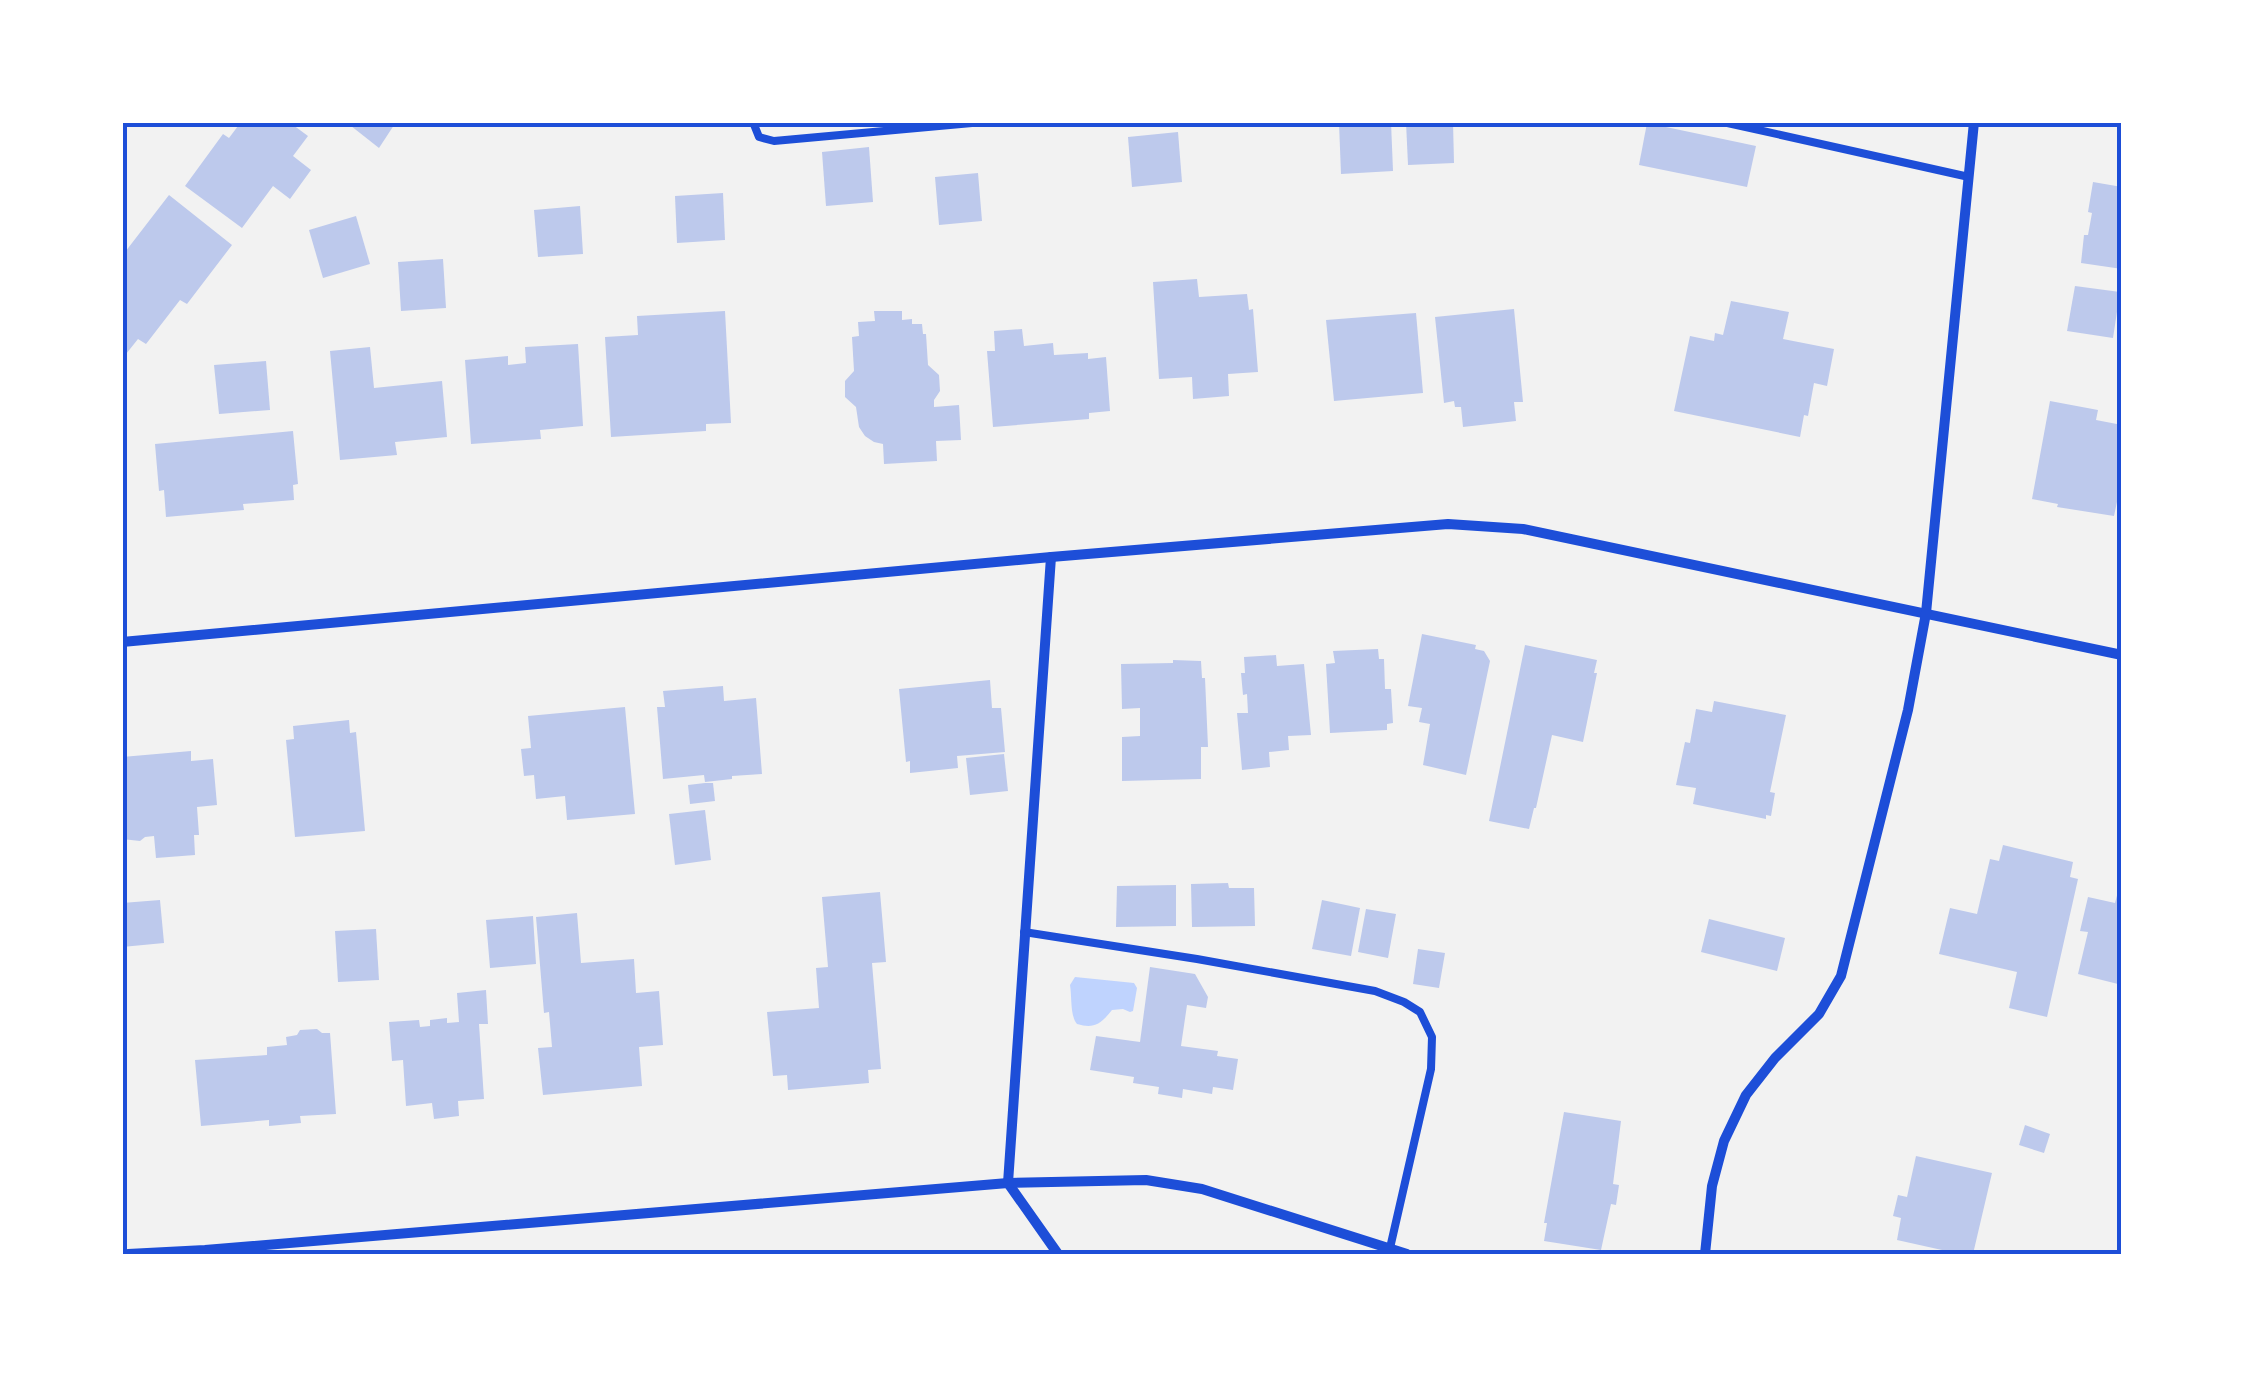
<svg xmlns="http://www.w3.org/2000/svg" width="2244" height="1377" viewBox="0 0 2244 1377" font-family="Inter,sans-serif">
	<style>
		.water { fill: #bfd3fe }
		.building { fill: #bdc9ec }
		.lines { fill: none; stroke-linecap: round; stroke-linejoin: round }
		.service { stroke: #1d4ed8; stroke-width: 8 }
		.minor { stroke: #1d4ed8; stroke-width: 10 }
		.neatline { fill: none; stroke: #1d4ed8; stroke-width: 4 }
	</style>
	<rect width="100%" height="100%" fill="#f2f2f2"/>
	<path class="water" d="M 1075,977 L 1134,983 L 1137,988 L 1133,1011 L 1130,1012 L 1123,1009 L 1112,1010 C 1101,1024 1094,1029 1077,1024 C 1070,1016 1072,997 1070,985 Z"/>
	<g class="building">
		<polygon points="241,122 289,122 308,136 293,156 311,170 290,199 273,186 242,228 185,186 223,134 229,138"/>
		<polygon points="346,122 396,122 379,148"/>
		<polygon points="1391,122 1393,171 1341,174 1339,123"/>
		<polygon points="1406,122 1453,122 1454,163 1408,165"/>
		<polygon points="1647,123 1756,146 1747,187 1639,165"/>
		<polygon points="1178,132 1182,182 1132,187 1128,137"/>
		<polygon points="869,147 873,202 826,206 822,152"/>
		<polygon points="978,173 982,221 939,225 935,177"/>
		<polygon points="2093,182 2122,187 2122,269 2081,263 2084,235 2088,235 2092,213 2088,212"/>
		<polygon points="723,193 725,240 677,243 675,196"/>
		<polygon points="169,195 232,245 187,304 180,300 146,344 138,339 122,359 122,265 125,261 122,260 122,256"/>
		<polygon points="580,206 583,254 538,257 534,210"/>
		<polygon points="356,216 370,264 323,278 309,230"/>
		<polygon points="443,259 446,308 401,311 398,262"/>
		<polygon points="1197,279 1199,297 1247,294 1249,310 1253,309 1258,372 1228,374 1229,396 1193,399 1192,377 1159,379 1153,282"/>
		<polygon points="2075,286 2120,292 2113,338 2067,331"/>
		<polygon points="1731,301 1789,312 1783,339 1834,349 1827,386 1814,383 1808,416 1804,415 1800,437 1674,411 1690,336 1714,341 1715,333 1723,335"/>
		<polygon points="1514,309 1523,402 1514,402 1516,421 1463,427 1461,407 1455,407 1454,401 1444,403 1435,317"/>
		<polygon points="725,311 731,423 706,424 706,431 611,437 605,337 638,335 637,316"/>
		<polygon points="874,311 902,311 902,320 912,319 912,324 922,324 923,334 926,334 928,365 939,375 940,391 934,400 934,407 959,405 961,440 936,441 937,461 884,464 883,444 874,442 865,436 859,427 856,407 845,397 845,381 854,371 852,337 859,336 858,322 875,321"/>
		<polygon points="1416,313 1423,393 1334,401 1326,320"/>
		<polygon points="1022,329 1024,346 1053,343 1054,355 1088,353 1088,359 1106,357 1110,411 1089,413 1089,419 993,427 987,351 995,351 994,331"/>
		<polygon points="578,344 583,426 540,430 541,439 471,444 465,360 508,356 508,365 526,363 525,347"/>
		<polygon points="370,347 374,388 442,381 447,437 395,442 397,455 340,460 330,351"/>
		<polygon points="266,361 270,410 219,414 214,365"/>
		<polygon points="2050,401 2098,410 2096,420 2122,425 2122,492 2120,498 2118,497 2114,516 2057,507 2058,504 2032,499"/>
		<polygon points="293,431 298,484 293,485 294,500 243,504 244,510 166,517 164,490 159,491 155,444"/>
		<polygon points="1422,634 1476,645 1475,649 1484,651 1490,661 1466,775 1423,765 1430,724 1419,722 1422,708 1408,706"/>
		<polygon points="1525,645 1597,660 1594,673 1597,673 1583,742 1552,735 1536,808 1534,808 1529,829 1489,821"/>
		<polygon points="1378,649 1379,659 1384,659 1385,689 1391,689 1393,723 1387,724 1387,730 1330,733 1326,664 1335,663 1333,651"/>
		<polygon points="1276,655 1277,666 1304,664 1311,735 1288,736 1289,750 1269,752 1270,767 1242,770 1237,713 1248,713 1247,694 1243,695 1241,673 1245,673 1244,657"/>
		<polygon points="1173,660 1201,661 1202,678 1205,678 1208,747 1201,747 1201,779 1122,781 1122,737 1140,736 1140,708 1122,709 1121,664 1173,663"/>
		<polygon points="990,680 992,708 1001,708 1005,752 957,756 958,768 910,773 910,761 906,762 899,689"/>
		<polygon points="723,686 724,701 756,698 762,774 732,776 732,779 705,782 704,775 663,779 657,707 665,707 663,691"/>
		<polygon points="1714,701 1786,715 1770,792 1775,793 1771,816 1766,815 1766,819 1693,804 1696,788 1676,785 1685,742 1690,743 1696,709 1712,712"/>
		<polygon points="625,707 635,814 567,820 565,796 536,799 534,775 524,776 521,749 531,748 528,716"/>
		<polygon points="349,720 350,733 356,732 365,831 295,837 286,740 294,739 293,726"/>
		<polygon points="191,751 191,761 213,759 217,805 197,807 199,835 194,835 195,855 156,858 154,836 145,837 140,841 122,839 122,757"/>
		<polygon points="1004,754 1008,791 970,795 966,758"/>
		<polygon points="705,783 713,783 715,801 690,804 688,785"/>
		<polygon points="705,810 711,860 675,865 669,814"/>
		<polygon points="2003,845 2073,862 2070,877 2078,879 2047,1017 2009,1008 2017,972 1939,954 1950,908 1977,914 1990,859 1999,861"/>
		<polygon points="1228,883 1229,888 1254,888 1255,926 1192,927 1191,884"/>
		<polygon points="2120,884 2122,884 2122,985 2078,974 2088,932 2080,931 2088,897 2115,903"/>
		<polygon points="1176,885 1176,926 1116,927 1117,886"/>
		<polygon points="880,892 886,962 872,963 881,1069 868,1070 869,1083 788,1090 787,1075 773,1076 767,1012 819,1008 816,968 828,967 822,897"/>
		<polygon points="160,900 164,943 122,947 122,903"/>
		<polygon points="1322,900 1360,908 1351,956 1312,949"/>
		<polygon points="1366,909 1396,914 1388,958 1358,952"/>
		<polygon points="577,913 581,963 634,959 636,993 659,991 663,1045 639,1047 642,1086 543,1095 538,1048 552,1047 549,1012 544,1013 536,917"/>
		<polygon points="533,916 536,964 490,968 486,920"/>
		<polygon points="1709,919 1785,938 1777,971 1701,952"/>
		<polygon points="376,929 379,980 338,982 335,931"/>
		<polygon points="1418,949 1445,953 1439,988 1413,984"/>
		<polygon points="1150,967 1195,974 1208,997 1206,1008 1187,1005 1181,1046 1218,1051 1217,1056 1238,1059 1233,1090 1213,1087 1212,1094 1183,1089 1182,1098 1158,1094 1159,1087 1133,1083 1134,1077 1090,1070 1096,1036 1140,1042"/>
		<polygon points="486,990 488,1024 479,1024 484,1099 458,1101 459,1116 434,1119 432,1103 406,1106 403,1060 392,1061 389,1022 419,1020 420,1027 430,1026 430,1020 447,1018 447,1023 459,1022 457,993"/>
		<polygon points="317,1029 322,1033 330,1033 336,1114 300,1116 301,1123 269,1126 269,1120 201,1126 195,1060 267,1055 267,1047 287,1045 286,1037 297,1035 300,1030"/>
		<polygon points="1564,1112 1621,1121 1613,1184 1619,1185 1616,1205 1611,1204 1601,1250 1544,1241 1547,1223 1544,1223"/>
		<polygon points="2025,1125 2050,1134 2044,1153 2019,1145"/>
		<polygon points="1916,1156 1992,1173 1973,1254 1960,1254 1897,1240 1901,1218 1893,1216 1898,1195 1907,1197"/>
	</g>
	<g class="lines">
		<g class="service">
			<polyline points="753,122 759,137 774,141 983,122"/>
			<polyline points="1723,122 1969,177"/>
			<polyline points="1024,932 1197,959 1375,991 1404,1002 1420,1012 1432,1037 1431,1069 1390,1248"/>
		</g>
		<g class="minor">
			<polyline points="1051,557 1008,1183 1058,1254"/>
			<polyline points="122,642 1051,557 1448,524 1523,529 2122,655"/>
			<polyline points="128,1254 205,1250 1008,1183 1146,1180 1202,1189 1407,1254"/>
			<polyline points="1705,1254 1712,1186 1724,1141 1746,1095 1775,1058 1819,1014 1841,976 1908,710 1926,613 1974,122"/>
		</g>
	</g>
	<rect width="2244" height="1377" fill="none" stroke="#ffffff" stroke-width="250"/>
	<rect x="125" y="125" width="1994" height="1127" class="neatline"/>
</svg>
